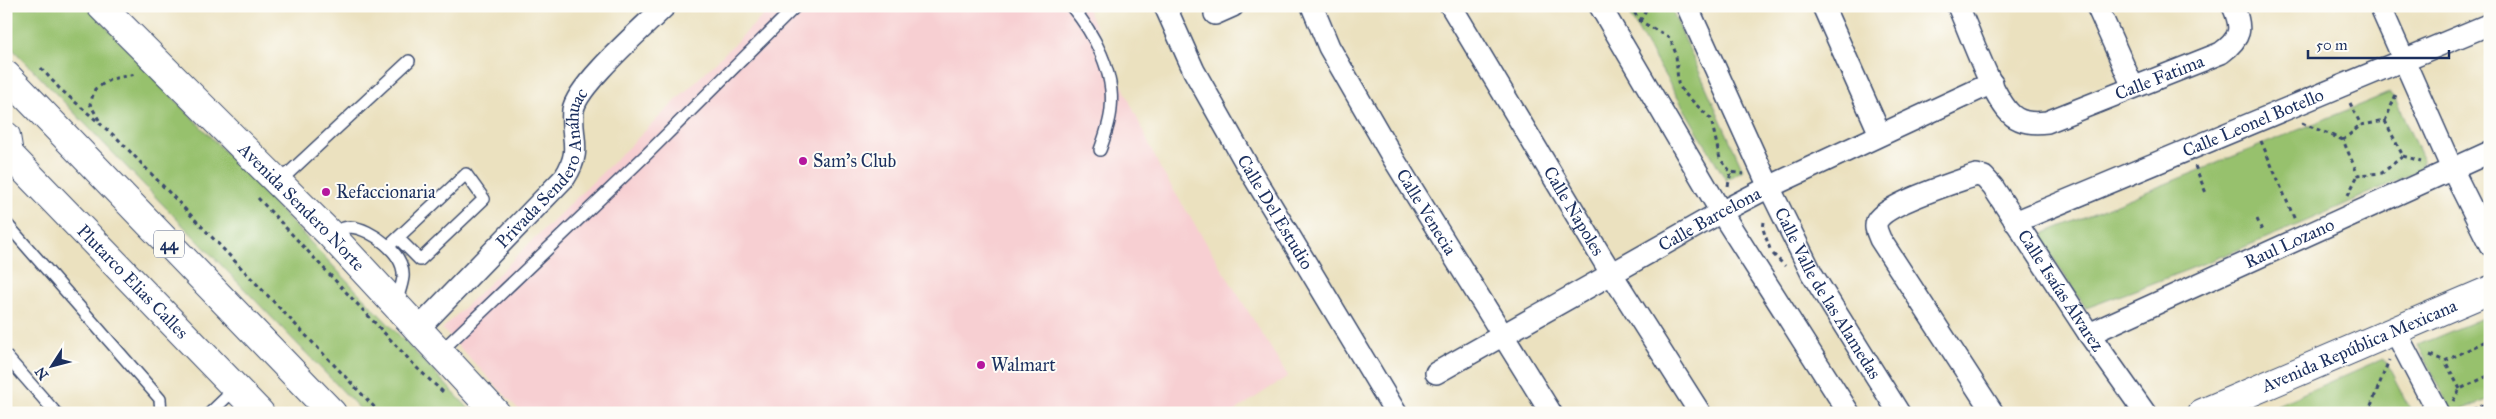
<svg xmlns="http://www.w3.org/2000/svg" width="2496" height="419" viewBox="0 0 2496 419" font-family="'IM FELL Great Primer',serif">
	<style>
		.built { fill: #f7cfd2 }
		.green { fill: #97c16d; stroke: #597866 }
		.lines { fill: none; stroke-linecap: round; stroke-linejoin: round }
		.service-casing { stroke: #3a4a6d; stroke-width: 14 }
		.minor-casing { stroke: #3a4a6d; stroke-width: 24 }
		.tertiary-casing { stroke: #3a4a6d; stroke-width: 30 }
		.secondary-casing { stroke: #3a4a6d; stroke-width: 30 }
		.primary-casing { stroke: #3a4a6d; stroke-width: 30 }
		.path { stroke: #3a4a6d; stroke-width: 3; stroke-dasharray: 4 4; stroke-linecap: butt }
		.service { stroke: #fff; stroke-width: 11 }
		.minor { stroke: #fff; stroke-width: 21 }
		.tertiary { stroke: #fff; stroke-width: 28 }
		.secondary { stroke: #fff; stroke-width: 28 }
		.primary { stroke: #fff; stroke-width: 28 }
		.poi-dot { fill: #b5179e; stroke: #fdfcf7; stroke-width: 2 }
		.labels { text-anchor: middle; stroke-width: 4; stroke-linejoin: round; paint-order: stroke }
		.shield { fill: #fdfcf7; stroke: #5f6c8c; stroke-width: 1 }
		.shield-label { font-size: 16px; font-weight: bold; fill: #1b2f5e }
		.street-label { font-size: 18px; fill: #1b2f5e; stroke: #fdfcf7 }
		.poi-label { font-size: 18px; fill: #1b2f5e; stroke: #fdfcf7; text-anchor: start }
	</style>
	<rect width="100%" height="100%" fill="#fdfcf7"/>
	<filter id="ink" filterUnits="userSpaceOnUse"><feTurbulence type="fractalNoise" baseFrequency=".02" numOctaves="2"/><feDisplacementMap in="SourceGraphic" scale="10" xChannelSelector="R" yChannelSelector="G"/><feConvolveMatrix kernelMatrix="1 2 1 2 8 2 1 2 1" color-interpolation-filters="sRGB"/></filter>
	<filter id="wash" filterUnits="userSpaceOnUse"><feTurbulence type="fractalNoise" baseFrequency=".0096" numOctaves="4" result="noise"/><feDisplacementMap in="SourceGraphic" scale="20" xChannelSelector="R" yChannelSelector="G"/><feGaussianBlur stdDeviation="1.12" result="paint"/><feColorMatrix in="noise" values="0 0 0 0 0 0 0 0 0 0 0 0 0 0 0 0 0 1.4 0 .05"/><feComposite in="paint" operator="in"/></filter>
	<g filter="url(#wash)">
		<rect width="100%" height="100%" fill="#ebe1bf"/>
		<polygon class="built" points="773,6 1086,6 1160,168 1288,376 1232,413 522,413 442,329"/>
		<g class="green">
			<polygon points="6,6 86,6 473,413 364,413 6,42"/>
			<polygon points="1624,6 1670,6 1743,170 1726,180"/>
			<path d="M 2389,93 L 2395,98 L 2423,161 L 2419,170 C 2310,222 2199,267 2086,308 L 2042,241 L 2045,233 Z"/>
			<polygon points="2490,315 2490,399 2453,413 2418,345"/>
			<polygon points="2384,358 2412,413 2259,413"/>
		</g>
	</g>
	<g filter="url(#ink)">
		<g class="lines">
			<g class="service-casing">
				<g id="service">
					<path d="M 1071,6 C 1094,33 1115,73 1111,109 C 1110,123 1105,136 1100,150"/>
					<polyline points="278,183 409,61"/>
					<polyline points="6,223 160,399 161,413"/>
					<path d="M 331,232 C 336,231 344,227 350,227 C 371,228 405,254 403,277 C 402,286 398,295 396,304"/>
					<polyline points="389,246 466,174 484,199 420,260 398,238"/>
					<polyline points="440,352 647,154 796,6"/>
					<polyline points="6,356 56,413"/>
					<polyline points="210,413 236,388"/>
				</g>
			</g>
			<g class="minor-casing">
				<g id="minor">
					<path id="s1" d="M 1165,6 L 1194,71 L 1251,172 L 1396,413"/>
					<path id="s2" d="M 1312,6 L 1329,47 L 1393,158 L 1551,413"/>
					<path id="s3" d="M 1451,6 L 1611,273 L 1700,413"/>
					<polyline points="1600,6 1721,212 1849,413"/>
					<path id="s4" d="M 1687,6 L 1769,187 L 1812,274 L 1899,413"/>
					<polyline points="1823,6 1880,134"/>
					<path id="s5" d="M 1958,6 C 1970,33 1990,90 2008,111 C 2018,123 2032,124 2047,122 L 2221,53 C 2241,38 2243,29 2233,6"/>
					<polyline points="2097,6 2133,87"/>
					<polyline points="2380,6 2453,171 2490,245"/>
					<polyline points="1215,14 1233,6"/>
					<path id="s6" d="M 2015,222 L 2490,24"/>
					<path id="s7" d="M 418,329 L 565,177 C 583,149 570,138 573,110 C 577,85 644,27 665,6"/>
					<polyline points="2395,331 2438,413"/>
					<path id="s8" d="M 2089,334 L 2490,152"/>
					<path id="s9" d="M 1436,373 L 1721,212 L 1769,187 L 1992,83"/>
					<path id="s10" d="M 1993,413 L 1880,239 C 1878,233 1874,228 1877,221 C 1886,204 1956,182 1976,175 L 1984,177 L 1993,187 L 2089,334 L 2145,413"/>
				</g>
			</g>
			<g class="tertiary-casing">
				<g id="tertiary">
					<path id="s11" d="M 6,151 L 260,413"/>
				</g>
			</g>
			<g class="secondary-casing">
				<g id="secondary">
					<path id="s12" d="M 2202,413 L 2490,290"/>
				</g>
			</g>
			<g class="primary-casing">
				<g id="primary">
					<path id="s13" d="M 101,6 L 329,233 L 496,413"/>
					<polyline points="6,75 332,413"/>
					<polyline points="6,136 9,154"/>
				</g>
			</g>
			<g class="path">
				<polyline points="1630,6 1640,21 1670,38 1676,54 1678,83 1683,92 1711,119 1720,159 1731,172"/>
				<polyline points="1640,21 1648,6"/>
				<polyline points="41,68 59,88 119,140 380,413"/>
				<polyline points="2350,103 2361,125"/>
				<polyline points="99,120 90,104 95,89 111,79 136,74"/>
				<polygon points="2385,121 2403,156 2382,173 2358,175 2343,140 2361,125"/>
				<polyline points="2385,121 2397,92"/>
				<polyline points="2302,123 2343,140"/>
				<polyline points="2261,141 2295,220"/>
				<polyline points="2403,156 2421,161"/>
				<polyline points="2195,166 2206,193"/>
				<polyline points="1728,186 1731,172 1743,174"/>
				<polyline points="2348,195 2358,175"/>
				<polyline points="258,198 418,369 443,392"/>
				<polyline points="2257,219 2263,233"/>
				<polyline points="1764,222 1763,229 1770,249"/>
				<polyline points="1773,254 1785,266"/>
				<polyline points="2430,355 2445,361"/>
				<polyline points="2460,389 2445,361 2490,339"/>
				<polyline points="2453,401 2460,389 2490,375"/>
				<polyline points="2368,413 2389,360"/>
				<polyline points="2465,413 2490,402"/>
			</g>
			<use href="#service" class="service"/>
			<use href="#minor" class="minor"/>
			<use href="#tertiary" class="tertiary"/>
			<use href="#secondary" class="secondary"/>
			<use href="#primary" class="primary"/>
		</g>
	</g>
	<g class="poi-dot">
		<circle cx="803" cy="161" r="5"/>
		<circle cx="326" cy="192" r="5"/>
		<circle cx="981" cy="365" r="5"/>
	</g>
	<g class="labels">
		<rect class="shield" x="154" y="230.5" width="30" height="27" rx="4"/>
		<g class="shield-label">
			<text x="169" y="250">44</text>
		</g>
		<g class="street-label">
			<text dy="6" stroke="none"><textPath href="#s5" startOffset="280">Calle Fatima</textPath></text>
			<text dy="6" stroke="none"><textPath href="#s6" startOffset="258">Calle Leonel Botello</textPath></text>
			<text dy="6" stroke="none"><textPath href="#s7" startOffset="210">Privada Sendero Anáhuac</textPath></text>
			<text dy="6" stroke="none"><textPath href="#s13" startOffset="284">Avenida Sendero Norte</textPath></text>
			<text dy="6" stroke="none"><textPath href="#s3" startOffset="239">Calle Napoles</textPath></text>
			<text dy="6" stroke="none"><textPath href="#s1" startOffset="234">Calle Del Estudio</textPath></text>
			<text dy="6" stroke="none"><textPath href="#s2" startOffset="236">Calle Venecia</textPath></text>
			<text dy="6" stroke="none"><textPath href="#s9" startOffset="314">Calle Barcelona</textPath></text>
			<text dy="6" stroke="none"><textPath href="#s8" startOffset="220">Raul Lozano</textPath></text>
			<text dy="6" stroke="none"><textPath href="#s11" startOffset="182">Plutarco Elias Calles</textPath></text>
			<text dy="6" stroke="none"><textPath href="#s10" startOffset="482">Calle Isaías Álvarez</textPath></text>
			<text dy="6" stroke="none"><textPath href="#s4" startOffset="320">Calle Valle de las Alamedas</textPath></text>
			<text dy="6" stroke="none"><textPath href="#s12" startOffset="171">Avenida República Mexicana</textPath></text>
		</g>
		<g class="poi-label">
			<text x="813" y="167">Sam's Club</text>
			<text x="336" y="198">Refaccionaria</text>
			<text x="991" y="371">Walmart</text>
		</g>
	</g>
	<rect width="2496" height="419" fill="none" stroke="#fdfcf7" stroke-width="25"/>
	<g transform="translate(52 366) rotate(234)" stroke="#fdfcf7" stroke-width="4" paint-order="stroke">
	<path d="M0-4L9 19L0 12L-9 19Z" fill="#1b2f5e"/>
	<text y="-8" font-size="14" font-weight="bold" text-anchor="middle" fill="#1b2f5e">N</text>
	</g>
	<path d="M2308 50v8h141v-8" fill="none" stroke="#1b2f5e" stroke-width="2.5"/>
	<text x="2316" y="50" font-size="15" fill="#1b2f5e" stroke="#fdfcf7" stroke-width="4" paint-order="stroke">50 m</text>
</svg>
